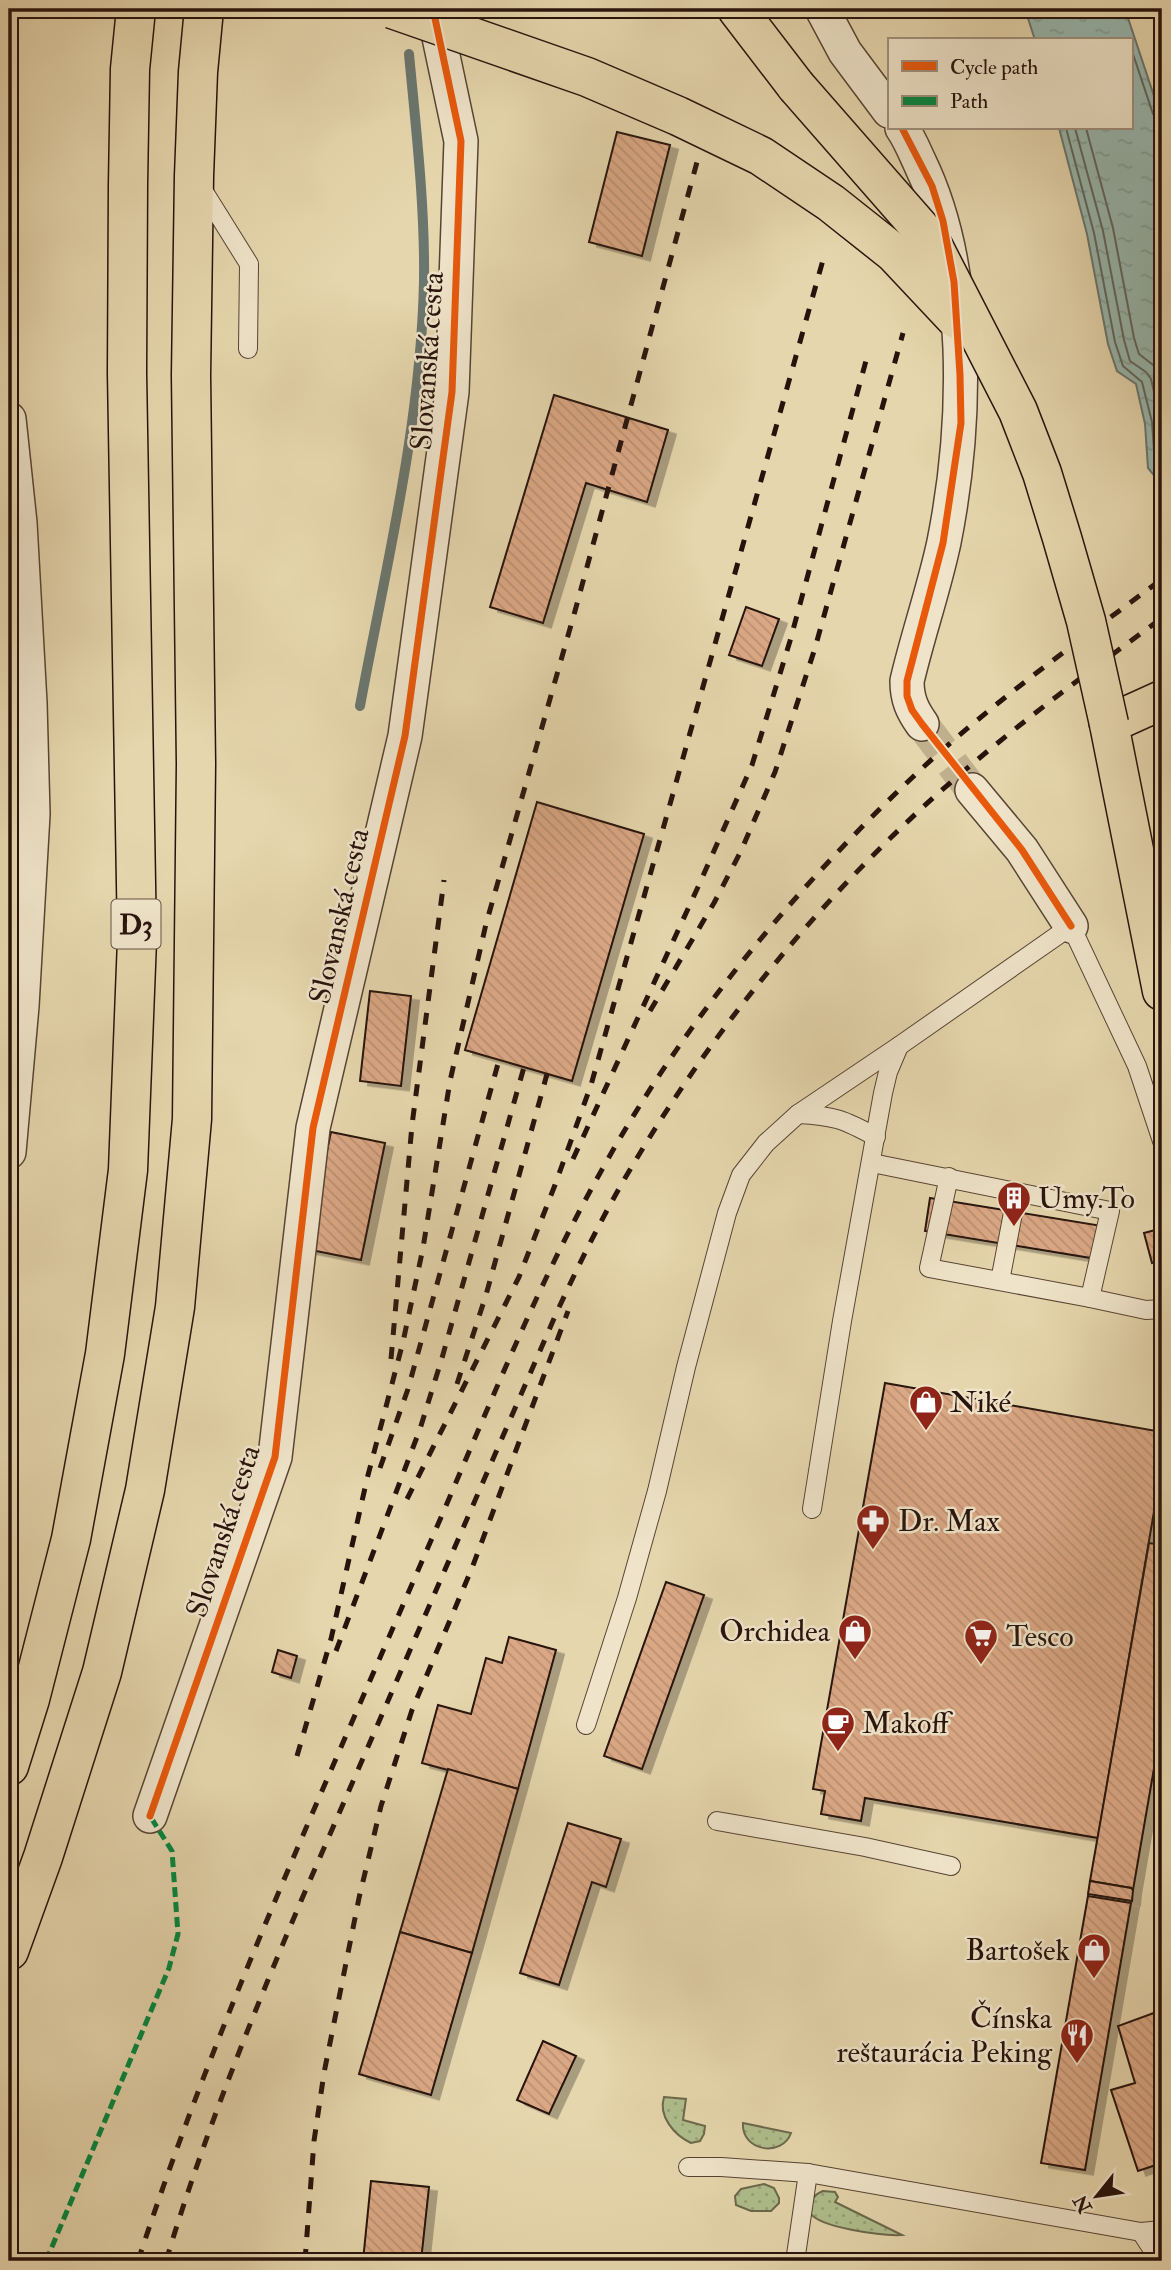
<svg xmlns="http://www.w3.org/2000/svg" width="1171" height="2270" viewBox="0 0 1171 2270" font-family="'IM FELL Double Pica',serif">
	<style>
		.green { fill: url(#green-dots); stroke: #6c694d; stroke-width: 2 }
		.water { fill: url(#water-ripples); stroke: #6b766e; stroke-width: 2 }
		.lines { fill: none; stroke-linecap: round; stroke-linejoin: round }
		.shore { stroke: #60665e; stroke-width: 2 }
		.stream { stroke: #6b766e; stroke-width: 10 }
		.building { fill: url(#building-back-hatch); stroke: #28130c; stroke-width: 2; filter: url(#shadow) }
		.street-tunnel { stroke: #c0af8d; stroke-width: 33; stroke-dasharray: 33 17; stroke-linecap: butt }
		.lane-casing { stroke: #584434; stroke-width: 20 }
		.street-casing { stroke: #584434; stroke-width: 36 }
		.primary-casing { stroke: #28130c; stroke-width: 41 }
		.highway-casing { stroke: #28130c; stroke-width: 41 }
		.lane { stroke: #efe4ca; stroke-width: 18 }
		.street { stroke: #efe4ca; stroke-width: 33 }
		.primary { stroke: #e6d6ad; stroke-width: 38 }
		.highway { stroke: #e6d6ad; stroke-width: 38 }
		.rail { stroke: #28130c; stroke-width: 5; stroke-dasharray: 12 12; stroke-linecap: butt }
		.primary-bridge-casing { stroke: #28130c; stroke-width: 41; stroke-linecap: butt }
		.primary-bridge { stroke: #e6d6ad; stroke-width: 38 }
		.quiet { stroke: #00873e; stroke-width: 5; stroke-dasharray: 10 5; stroke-linecap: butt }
		.cycleway-casing { stroke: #efe4ca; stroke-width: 11 }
		.cycleway { stroke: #e8590c; stroke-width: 7 }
		.labels { text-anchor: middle; stroke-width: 5; stroke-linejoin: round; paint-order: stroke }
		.shield { fill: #efe4ca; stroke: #645245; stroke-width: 2 }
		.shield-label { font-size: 28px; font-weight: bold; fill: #28130c }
		.street-label { font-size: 30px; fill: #28130c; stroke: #efe4ca }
		.poi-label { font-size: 30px; fill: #28130c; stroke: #efe4ca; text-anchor: start }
	</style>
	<defs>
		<pattern id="green-dots" width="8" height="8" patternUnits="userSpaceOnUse" patternTransform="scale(1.75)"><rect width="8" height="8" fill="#b0bf8e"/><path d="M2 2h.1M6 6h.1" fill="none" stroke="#97a379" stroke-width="1.8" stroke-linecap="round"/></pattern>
		<pattern id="water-ripples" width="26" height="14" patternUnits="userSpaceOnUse" patternTransform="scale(1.75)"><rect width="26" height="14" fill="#97b8b0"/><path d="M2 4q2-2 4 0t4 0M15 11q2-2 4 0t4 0" fill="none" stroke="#829d96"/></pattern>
		<pattern id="building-back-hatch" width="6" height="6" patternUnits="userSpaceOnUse" patternTransform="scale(1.75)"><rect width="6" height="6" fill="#dba885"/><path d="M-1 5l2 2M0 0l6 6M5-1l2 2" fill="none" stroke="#bc9072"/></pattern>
		<filter id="shadow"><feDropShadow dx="8" dy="4.5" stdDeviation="0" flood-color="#0004"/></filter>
	</defs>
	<rect width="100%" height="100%" fill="#e6d6ad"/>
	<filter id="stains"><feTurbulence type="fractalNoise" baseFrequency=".00286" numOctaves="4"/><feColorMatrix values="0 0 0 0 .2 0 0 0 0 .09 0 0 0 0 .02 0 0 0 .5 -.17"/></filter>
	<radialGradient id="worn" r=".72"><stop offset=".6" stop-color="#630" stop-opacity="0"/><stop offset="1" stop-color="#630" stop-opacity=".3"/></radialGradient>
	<g class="green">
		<path d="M 664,2097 L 686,2099 L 683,2120 L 705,2126 L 704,2134 L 700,2141 L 691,2143 C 674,2135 658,2116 664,2097 Z"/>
		<path d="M 743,2123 L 791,2133 C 782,2158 741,2151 743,2123 Z"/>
		<polygon points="764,2184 774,2188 779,2198 779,2203 771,2211 751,2211 736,2205 735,2196 741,2189"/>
		<path d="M 823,2191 L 835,2192 L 838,2197 L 835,2202 L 902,2235 C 883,2236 820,2228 810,2213 C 811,2202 812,2195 823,2191 Z"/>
	</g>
	<polygon class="water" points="1025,9 1125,9 1162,120 1162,485 1148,468 1145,424 1136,384 1117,371 1108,344 1087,234 1059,128 1131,128 1131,40 1035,40"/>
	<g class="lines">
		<g class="shore">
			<polyline points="1131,48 1153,114 1157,118 1162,119"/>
			<polyline points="1066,128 1094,233 1115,342 1123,366 1142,382 1152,422 1155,465 1162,474"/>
			<polyline points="1075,128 1103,231 1124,340 1130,361 1146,372 1151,379 1161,421 1162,443"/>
			<polyline points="1086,128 1113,228 1134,338 1139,354 1157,368 1162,382"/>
		</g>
		<path class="stream" d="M 360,706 C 386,566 421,425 424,281 C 425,205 416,129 409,54"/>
	</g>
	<g class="building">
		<polygon points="617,132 670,145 642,256 589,242"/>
		<polygon points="554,395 668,430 647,502 586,483 543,623 490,607"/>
		<polygon points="746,607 779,619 762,666 729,655"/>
		<polygon points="537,802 644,834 572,1081 465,1050"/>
		<polygon points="370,991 411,996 401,1086 360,1081"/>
		<polygon points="331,1132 385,1143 361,1260 306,1249"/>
		<polygon points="930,1198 1102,1226 1097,1259 925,1231"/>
		<polygon points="1159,1229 1162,1242 1162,1260 1152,1263 1144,1233"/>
		<polygon points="885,1383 1162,1432 1162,1465 1098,1838 865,1798 861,1821 821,1814 825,1791 813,1789"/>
		<polygon points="1149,1543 1162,1545 1162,1722 1133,1890 1131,1888 1090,1881"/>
		<polygon points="666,1582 704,1595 642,1769 604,1756"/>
		<polygon points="509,1637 556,1650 518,1789 422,1763 438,1705 471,1714 486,1658 502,1663"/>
		<polygon points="278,1650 297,1656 291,1678 272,1672"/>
		<polygon points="448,1769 518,1789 472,1953 400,1932"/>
		<polygon points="568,1823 621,1839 606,1887 592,1882 559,1985 520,1973"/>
		<polygon points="1090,1881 1131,1888 1133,1890 1132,1901 1088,1894"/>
		<polygon points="1088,1896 1131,1903 1085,2170 1041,2163"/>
		<polygon points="400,1932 472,1953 431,2095 359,2074"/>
		<polygon points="1162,2010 1162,2163 1138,2171 1111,2090 1135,2083 1118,2026"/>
		<polygon points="543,2041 576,2056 549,2114 517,2100"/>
		<polygon points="371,2181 429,2187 421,2261 363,2261"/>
	</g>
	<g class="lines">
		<polyline class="street-tunnel" points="922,724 972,790"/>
		<g class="lane-casing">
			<g id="lane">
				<polyline points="201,187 249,264 248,349"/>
				<path d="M 798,1114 C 835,1116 843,1119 876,1137"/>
				<polyline points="872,1163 1110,1211 1090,1298"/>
				<polyline points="949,1177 929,1268 1090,1298 1146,1310 1162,1309"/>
				<polyline points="1000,1281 1017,1192"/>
				<polyline points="812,1509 842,1321 883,1093 888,1072 899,1046"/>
				<polyline points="586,1725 627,1598 657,1491 686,1367 727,1213 741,1175 766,1143 798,1114 899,1046 1071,926 1137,1066 1162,1141"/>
				<polyline points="717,1821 865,1847 951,1866"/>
				<polyline points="688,2167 721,2167 808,2173 1141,2232 1162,2230"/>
				<polyline points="1141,2232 1160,2261"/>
				<polyline points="796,2255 808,2173"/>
			</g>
		</g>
		<g class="street-casing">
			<g id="street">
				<polyline points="822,9 845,52 889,111"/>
				<path d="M 902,128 C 909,138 914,150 919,161 C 972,269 967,426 944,542 C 934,589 918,634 907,681 C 907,699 912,710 922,724"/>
				<polyline points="9,419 20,523 30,703 33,814 22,1006 9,1152"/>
				<polyline points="972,790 1022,850 1071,926"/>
				<polyline points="150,1816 275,1457 313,1128 405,736 452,392 461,141 433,9"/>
			</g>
		</g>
		<g class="primary-casing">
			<g id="primary">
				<polyline points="737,9 796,86"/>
				<polyline points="1162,700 1109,724 1162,991"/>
			</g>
		</g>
		<g class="highway-casing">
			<g id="highway">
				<polyline points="9,1766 30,1699 71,1539 105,1354 128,1170 137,940 127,373 128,185 130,69 136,9"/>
				<polyline points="9,1951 43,1857 102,1672 145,1490 175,1307 192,1119 196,764 191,375 194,176 198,72 204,9"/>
			</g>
		</g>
		<use href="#lane" class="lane"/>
		<use href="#street" class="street"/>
		<use href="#primary" class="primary"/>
		<use href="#highway" class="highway"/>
		<g class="rail">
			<polyline points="650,1011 714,903 741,851 775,772 815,648 903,333"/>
			<polyline points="573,1159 698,887 752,765 790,641 867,357"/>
			<polyline points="391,1359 412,1125 444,880"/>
			<polyline points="457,1384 486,1295 547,1074"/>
			<polyline points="380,1468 408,1389 499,1060"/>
			<polyline points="407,1499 519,1277 555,1185 591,1085 823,260"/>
			<polyline points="336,1651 420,1429 442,1358 524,1067"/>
			<polyline points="297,1756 331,1639 367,1479 403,1342 423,1248 450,1081 486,924 575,611 700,151"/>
			<path d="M 138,2261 C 206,2053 295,1853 382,1653 C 413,1582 444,1511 474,1440 C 514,1347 554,1254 604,1166 C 686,1019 795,888 917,773 C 993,702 1079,641 1162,579"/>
			<path d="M 166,2261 C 203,2138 251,2019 301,1901 L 556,1314 C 579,1264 603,1215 631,1168 C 712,1031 816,904 934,797 C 1006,733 1084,675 1162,618"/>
			<polyline points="305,2261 314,2141 324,2073 359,1898 381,1806 412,1710 472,1568 568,1311"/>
		</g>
		<g class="primary-bridge-casing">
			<g id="primary-bridge">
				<polyline points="392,9 587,77 678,116 761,156 831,203 894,253 956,319"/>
				<polyline points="796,86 929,238 1018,411 1042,473 1062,538 1086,621 1109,724"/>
			</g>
		</g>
		<use href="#primary-bridge" class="primary-bridge"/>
		<polyline class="quiet" points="46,2261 169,1968 178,1934 172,1851 150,1816"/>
		<g class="cycleway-casing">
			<g id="cycleway">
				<polyline points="902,128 932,186 943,221 954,282 960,375 961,423 943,543 907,681 907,696 912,710 922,724 1022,850 1071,926"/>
				<polyline points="150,1816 275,1457 313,1128 405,736 452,392 461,141 433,9"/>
			</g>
		</g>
		<use href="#cycleway" class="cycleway"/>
	</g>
	<defs>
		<g id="building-pin" transform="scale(1.75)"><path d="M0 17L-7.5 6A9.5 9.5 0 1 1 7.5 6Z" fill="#8f2418" stroke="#efe4ca"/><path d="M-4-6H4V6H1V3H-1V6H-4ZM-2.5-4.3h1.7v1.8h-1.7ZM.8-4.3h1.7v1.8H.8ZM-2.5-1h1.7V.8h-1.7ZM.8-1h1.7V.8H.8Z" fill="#fff"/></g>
		<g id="shop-pin" transform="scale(1.75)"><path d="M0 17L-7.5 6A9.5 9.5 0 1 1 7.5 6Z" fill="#8f2418" stroke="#efe4ca"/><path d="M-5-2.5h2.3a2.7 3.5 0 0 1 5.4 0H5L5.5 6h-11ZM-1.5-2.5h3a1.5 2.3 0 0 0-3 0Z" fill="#fff"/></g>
		<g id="pharmacy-pin" transform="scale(1.75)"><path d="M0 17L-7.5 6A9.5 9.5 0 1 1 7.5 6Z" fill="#8f2418" stroke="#efe4ca"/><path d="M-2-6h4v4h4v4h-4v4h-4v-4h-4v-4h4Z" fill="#fff"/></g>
		<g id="supermarket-pin" transform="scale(1.75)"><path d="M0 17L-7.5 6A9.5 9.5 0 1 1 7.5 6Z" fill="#8f2418" stroke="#efe4ca"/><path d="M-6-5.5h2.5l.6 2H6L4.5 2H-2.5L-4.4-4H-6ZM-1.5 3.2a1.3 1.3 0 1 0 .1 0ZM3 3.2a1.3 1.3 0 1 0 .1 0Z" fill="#fff"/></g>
		<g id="cafe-pin" transform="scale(1.75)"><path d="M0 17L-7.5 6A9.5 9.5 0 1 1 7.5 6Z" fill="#8f2418" stroke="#efe4ca"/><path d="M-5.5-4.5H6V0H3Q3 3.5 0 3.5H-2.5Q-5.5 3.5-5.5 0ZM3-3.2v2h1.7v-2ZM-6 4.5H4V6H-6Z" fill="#fff"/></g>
		<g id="restaurant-pin" transform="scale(1.75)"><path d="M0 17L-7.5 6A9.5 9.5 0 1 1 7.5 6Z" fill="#8f2418" stroke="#efe4ca"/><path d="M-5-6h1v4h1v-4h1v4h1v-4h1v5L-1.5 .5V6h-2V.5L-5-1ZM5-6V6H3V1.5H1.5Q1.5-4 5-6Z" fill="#fff"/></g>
	</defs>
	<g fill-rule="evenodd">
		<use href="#building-pin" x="1014" y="1198"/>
		<use href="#shop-pin" x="926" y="1402"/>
		<use href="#pharmacy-pin" x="873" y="1521"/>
		<use href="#shop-pin" x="855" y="1631"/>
		<use href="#supermarket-pin" x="981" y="1636"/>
		<use href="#cafe-pin" x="838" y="1723"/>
		<use href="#shop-pin" x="1094" y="1950"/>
		<use href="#restaurant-pin" x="1077" y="2035"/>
	</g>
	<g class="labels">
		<rect class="shield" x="111.5" y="899.5" width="49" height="49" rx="5"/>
		<g class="shield-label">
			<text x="136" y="934">D3</text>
		</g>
		<g class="street-label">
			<text transform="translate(427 361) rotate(-86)" y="10">Slovanská cesta</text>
			<text transform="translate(339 916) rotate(-77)" y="10">Slovanská cesta</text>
			<text transform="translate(223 1531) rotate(-72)" y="10">Slovanská cesta</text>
		</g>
		<g class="poi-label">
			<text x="1038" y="1208">Umy.To</text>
			<text x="950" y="1412">Niké</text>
			<text x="898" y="1531">Dr. Max</text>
			<text x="830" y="1641" text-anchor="end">Orchidea</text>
			<text x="1006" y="1646">Tesco</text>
			<text x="862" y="1733">Makoff</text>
			<text x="1070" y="1960" text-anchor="end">Bartošek</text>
			<text x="1052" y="2028" text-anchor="end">Čínska<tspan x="1052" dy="34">reštaurácia Peking</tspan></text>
		</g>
	</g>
	<rect width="1171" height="2270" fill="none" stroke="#e6d6ad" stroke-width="35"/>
	<rect x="10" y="10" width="1150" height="2249" fill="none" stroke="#28130c" stroke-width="3.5"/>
	<rect x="18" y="18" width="1136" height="2235" fill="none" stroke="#28130c" stroke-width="2"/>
	<rect x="888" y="38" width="245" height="91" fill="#efe4ca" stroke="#9f907e" stroke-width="2"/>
	<rect x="902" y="61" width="35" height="10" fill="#e8590c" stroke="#9f907e" stroke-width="2"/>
	<text x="950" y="74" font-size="21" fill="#28130c">Cycle path</text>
	<rect x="902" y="96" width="35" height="10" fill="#00873e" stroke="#9f907e" stroke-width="2"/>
	<text x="950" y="108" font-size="21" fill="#28130c">Path</text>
	<g transform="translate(1097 2196) rotate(240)" stroke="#efe4ca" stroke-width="5" paint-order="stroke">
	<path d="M0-5L12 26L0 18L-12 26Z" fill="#28130c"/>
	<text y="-10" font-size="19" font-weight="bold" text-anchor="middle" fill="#28130c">N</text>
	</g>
	<rect width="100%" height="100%" filter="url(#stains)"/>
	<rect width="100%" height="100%" fill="url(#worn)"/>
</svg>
